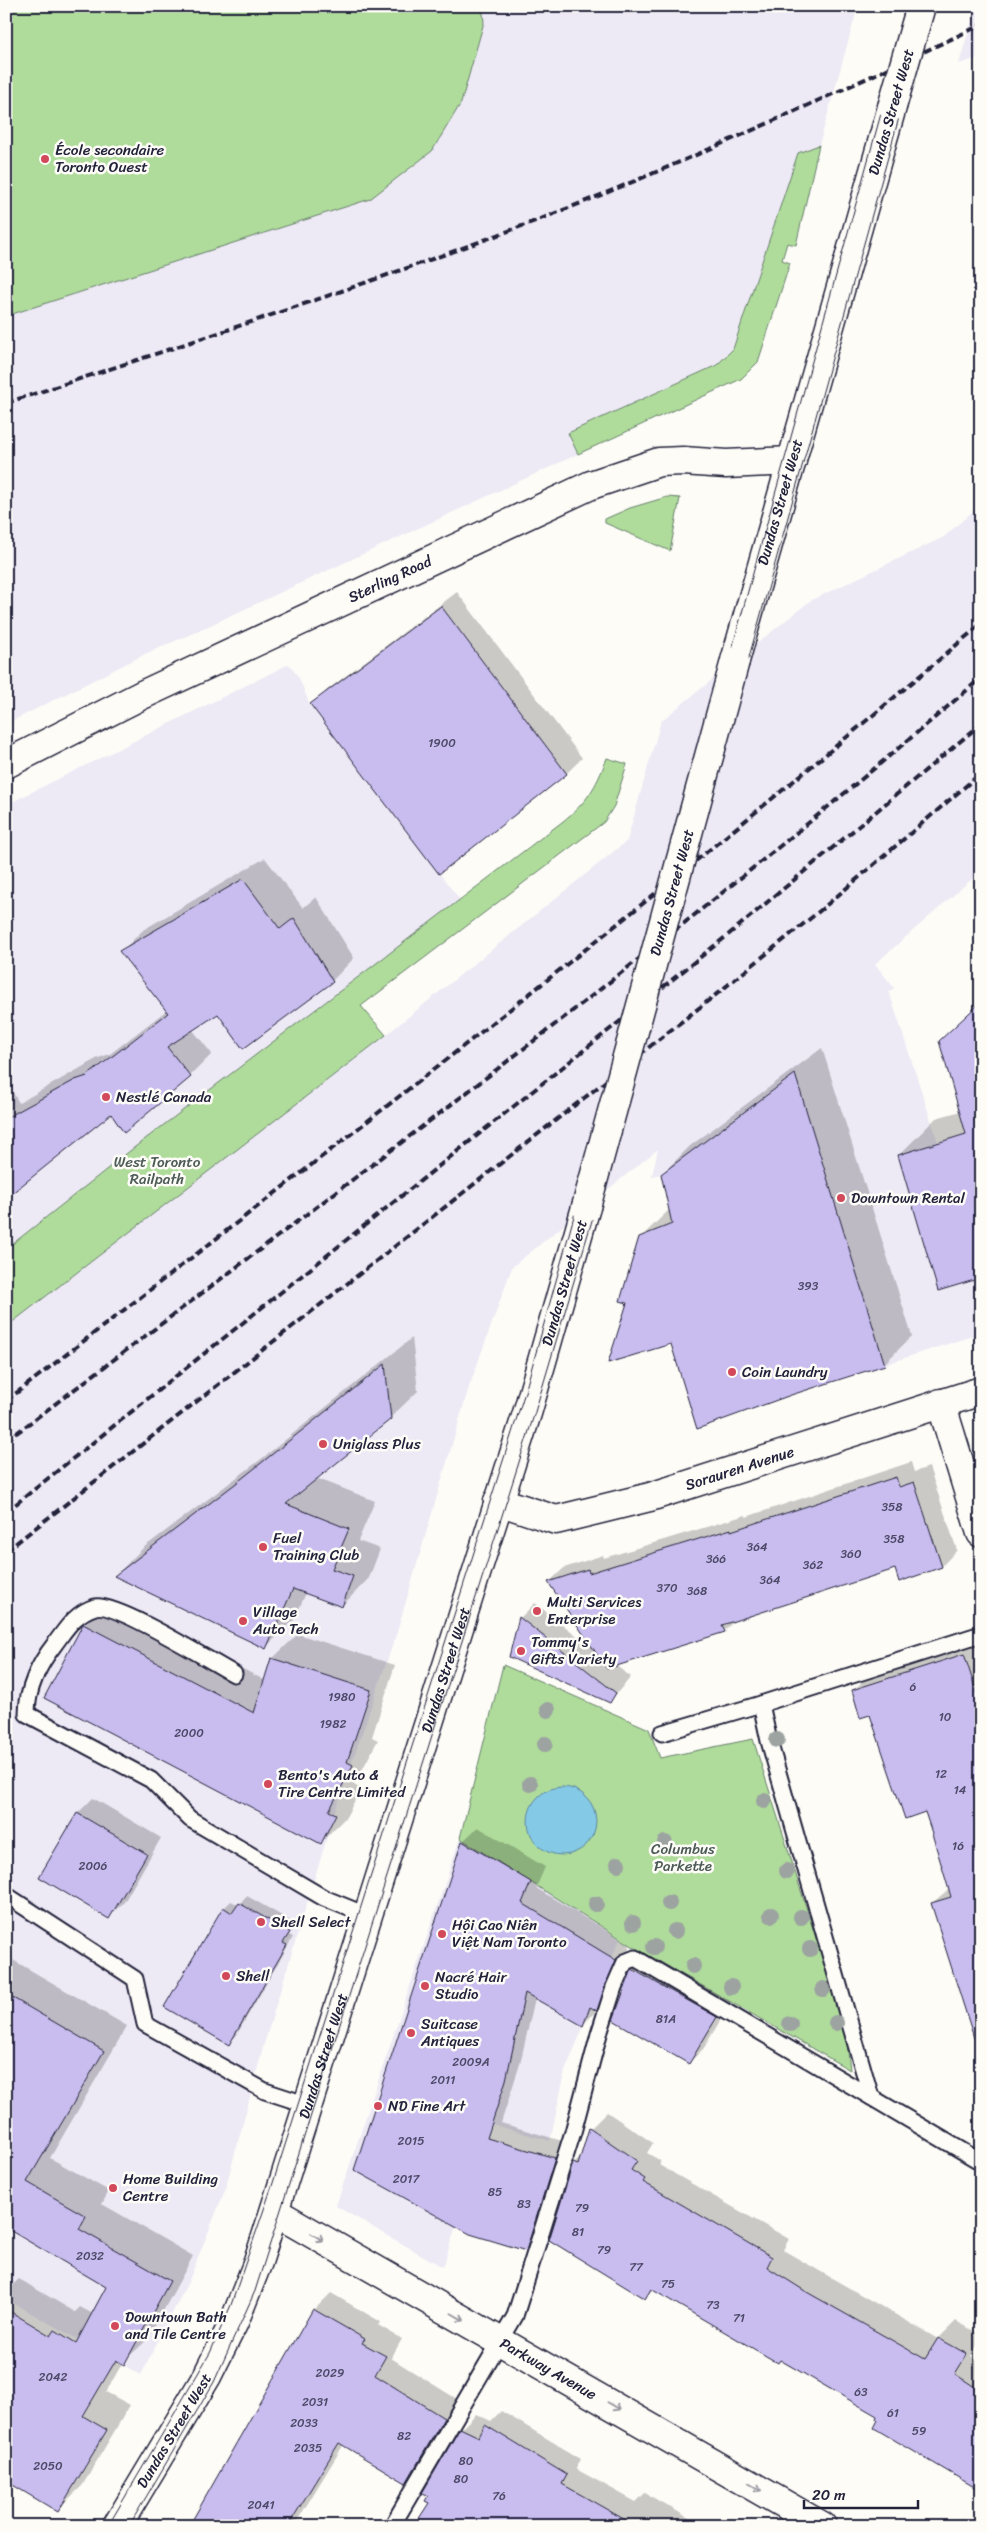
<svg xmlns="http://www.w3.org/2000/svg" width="987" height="2532" viewBox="0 0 987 2532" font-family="Sriracha,sans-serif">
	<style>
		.built { fill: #ede9f5 }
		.green { fill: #afdc9b; stroke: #687f6b }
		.water { fill: #84c9e5; stroke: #5d86a1 }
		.shadow { fill: #0003 }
		.building { fill: #c9bdef; stroke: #22223b }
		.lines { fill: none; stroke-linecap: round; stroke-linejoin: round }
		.lane-casing { stroke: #22223b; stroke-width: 19 }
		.street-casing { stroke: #22223b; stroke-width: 31 }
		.secondary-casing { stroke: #22223b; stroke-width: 31 }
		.lane { stroke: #fdfcf7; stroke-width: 15 }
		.street { stroke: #fdfcf7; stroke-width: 28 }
		.secondary { stroke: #fdfcf7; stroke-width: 28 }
		.tram { stroke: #22223b; stroke-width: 1 }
		.rail { stroke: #22223b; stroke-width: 4; stroke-dasharray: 8 4; stroke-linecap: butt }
		.secondary-bridge-casing { stroke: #22223b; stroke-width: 31; stroke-linecap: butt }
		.secondary-bridge { stroke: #fdfcf7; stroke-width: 28 }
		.tree { fill: #9ca3a0 }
		.oneway { stroke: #9a9aa2 }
		.poi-dot { fill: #d1495b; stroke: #fdfcf7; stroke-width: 2 }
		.labels { text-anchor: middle; stroke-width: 5; stroke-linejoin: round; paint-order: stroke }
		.number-label { font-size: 12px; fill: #4c4968 }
		.street-label { font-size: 15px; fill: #22223b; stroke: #fdfcf7 }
		.poi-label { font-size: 15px; fill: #22223b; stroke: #fdfcf7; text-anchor: start }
		.park-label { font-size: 15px; fill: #4c5a58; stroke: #fdfcf7 }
	</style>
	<rect width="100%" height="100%" fill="#fdfcf7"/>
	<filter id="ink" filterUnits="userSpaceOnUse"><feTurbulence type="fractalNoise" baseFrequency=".02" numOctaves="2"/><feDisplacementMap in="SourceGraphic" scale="10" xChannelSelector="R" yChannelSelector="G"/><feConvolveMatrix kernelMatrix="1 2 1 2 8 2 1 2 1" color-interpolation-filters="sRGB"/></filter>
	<g filter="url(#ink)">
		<g class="built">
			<polygon points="6,6 858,6 819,145 798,153 738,338 727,358 717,365 568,433 578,454 189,635 147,653 6,724"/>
			<polygon points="976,6 981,6 981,57 959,64"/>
			<polygon points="981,504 981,871 875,964 894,988 889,992 938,1142 979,1279 981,1333 791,1395 723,1189 668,1207 661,1174 652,1176 658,1149 512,1267 468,1390 397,1632 336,1808 264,2044 225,2190 189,2280 141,2375 6,2299 6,1327 386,1035 627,841 661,721 810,601 944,537"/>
			<polygon points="289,664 299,678 310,705 460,900 140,1143 6,1249 6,805"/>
			<polygon points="460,1838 620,1939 565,2071 550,2141 488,2123 443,2267 336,2206"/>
		</g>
		<g class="green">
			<polygon points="6,6 482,6 484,22 461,103 432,151 370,199 6,316"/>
			<polygon points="819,145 796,245 787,243 782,260 790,263 758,362 741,379 578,454 568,433 717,365 733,349 798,153"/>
			<polygon points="667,497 680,498 670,551 605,523 605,519 630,508"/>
			<path d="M 607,758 L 627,764 L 614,806 L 604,822 L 361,1006 L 386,1035 L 6,1327 L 6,1249 L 140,1143 L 562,822 C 588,801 595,789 607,758 Z"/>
			<polygon points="503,1665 649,1729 660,1758 753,1739 846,2033 850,2070 634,1947 460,1838"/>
		</g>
		<circle class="water" cx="562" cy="1821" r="34"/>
		<g class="shadow">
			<polygon points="457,592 582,758 567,773 439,873 312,705 327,690"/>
			<polygon points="265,858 303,908 316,897 354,958 332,981 219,1012 192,1029 212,1054 190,1076 111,1112 6,1196 6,1080 19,1103 98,1058 110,1054 167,1010 121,952 143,930"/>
			<polygon points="981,1001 981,1277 899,1155 936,1118 961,1111 940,1041"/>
			<polygon points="822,1048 912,1336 884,1364 672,1342 628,1302 640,1238 670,1209 662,1174 690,1146"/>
			<polygon points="412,1338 418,1391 390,1418 316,1478 375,1501 358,1541 380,1549 369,1578 342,1606 306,1593 294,1620 266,1647 116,1575 143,1548 264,1457"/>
			<polygon points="911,1462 914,1472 929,1467 957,1550 942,1566 900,1580 896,1568 736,1619 724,1631 615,1665 631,1677 610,1701 511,1657 520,1618 535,1603 594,1649 549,1582 564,1568 603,1555 604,1558 746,1515 746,1517"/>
			<polygon points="110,1599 266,1681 272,1659 298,1634 395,1665 372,1737 378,1740 354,1785 361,1789 346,1817 321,1842 84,1625"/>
			<polygon points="979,1640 981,1646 981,2034 932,1903 950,1888 926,1811 871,1713 853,1691 868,1676"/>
			<polygon points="93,1798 161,1838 124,1902 109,1917 40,1877 78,1813"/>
			<polygon points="478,1827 545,1867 536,1888 630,1945 611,1995 583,2025 535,1998 520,2064 501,2123 569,2143 540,2235 525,2249 355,2170 463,1841"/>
			<polygon points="247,1896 296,1924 289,1935 293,1937 236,2036 228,2043 224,1908 231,1901 239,1905"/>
			<polygon points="648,1955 731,2002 704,2048 689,2063 633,1970"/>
			<polygon points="6,1956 127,2026 50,2158 109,2191 102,2204 193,2256 148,2339 123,2362 106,2392 130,2405 82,2486 57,2510 6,2480 6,2291 19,2279 75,2312 80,2307 93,2314 108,2287 6,2227"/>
			<polygon points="607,2112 653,2143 647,2153 661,2161 659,2165 789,2239 783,2250 938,2339 956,2321 981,2335 981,2340 971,2356 981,2363 981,2489 880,2419 879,2416 654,2289 645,2297 574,2164 582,2156 590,2129"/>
			<polygon points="331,2293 381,2322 378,2325 402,2339 391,2358 460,2401 423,2465 406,2482 344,2444 294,2526 190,2526 314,2310"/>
			<polygon points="501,2411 581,2459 576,2469 636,2502 645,2493 703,2526 477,2526 430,2503 461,2429 476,2414 491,2421"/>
		</g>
		<g class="building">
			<polygon points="441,606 567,774 439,874 310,704"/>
			<polygon points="243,879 280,929 294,918 333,982 243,1049 218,1014 167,1047 191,1077 124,1133 111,1114 6,1198 6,1118 75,1080 87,1076 168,1013 119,951"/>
			<polygon points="981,1002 981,1278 938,1291 898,1155 966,1134 939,1041"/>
			<polygon points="795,1074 885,1365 791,1395 697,1429 671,1344 608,1363 627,1303 620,1301 639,1237 672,1224 661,1174"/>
			<polygon points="385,1364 391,1419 286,1504 349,1529 332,1569 353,1576 342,1607 293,1589 266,1649 114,1576 235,1484"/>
			<polygon points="896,1477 899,1487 914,1482 942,1567 899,1582 895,1569 722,1625 725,1632 607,1669 548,1582 588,1569 589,1573 731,1529 731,1531"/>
			<polygon points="519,1617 616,1693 610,1703 509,1657"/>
			<polygon points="83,1624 254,1713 271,1658 371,1690 347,1762 353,1765 329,1811 336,1814 321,1844 44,1698"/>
			<polygon points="964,1654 981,1706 981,2037 974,2038 931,1903 951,1897 930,1827 925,1812 905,1819 870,1715 860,1718 852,1690"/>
			<polygon points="77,1813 147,1854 109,1919 39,1877"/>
			<polygon points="462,1841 531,1882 522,1903 616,1960 597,2011 590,2007 583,2026 525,1993 506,2080 487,2138 555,2158 526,2251 470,2234 354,2170"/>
			<polygon points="239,1903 290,1932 283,1943 287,1945 229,2045 164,2007 223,1907 232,1913"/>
			<polygon points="632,1969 717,2017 689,2064 613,2020"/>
			<polygon points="6,1994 104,2051 27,2182 86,2216 79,2229 170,2281 124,2365 116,2360 83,2416 107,2430 58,2512 6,2481 6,2309 51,2336 55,2330 76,2343 106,2287 6,2228"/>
			<polygon points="589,2128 637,2161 631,2170 645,2179 643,2182 772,2257 767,2267 805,2291 925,2359 938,2338 967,2354 955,2374 981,2391 981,2491 874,2428 878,2420 876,2419 877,2416 839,2394 780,2360 778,2363 651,2289 645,2299 549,2240 573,2163 578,2165"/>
			<polygon points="313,2309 365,2339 362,2343 386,2356 375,2375 444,2418 406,2483 339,2443 288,2526 189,2526"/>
			<polygon points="485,2425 567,2475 562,2484 636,2526 414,2526 429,2503 425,2501 428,2496 422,2493 460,2428 479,2437"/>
		</g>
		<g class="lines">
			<g class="lane-casing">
				<g id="lane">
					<path d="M 234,1674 C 212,1662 114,1601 95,1607 C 75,1613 66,1629 54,1645 C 39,1664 27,1689 27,1714 L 151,1780 L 190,1819 L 324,1898 L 366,1915"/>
					<polyline points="662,1733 761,1704"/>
					<polyline points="6,1895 135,1979 145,2024 265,2091 308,2105"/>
					<polyline points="871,2097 769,1741 761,1704 981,1634"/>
					<polyline points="392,2526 515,2316 573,2132 599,2034 614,1987 625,1962 635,1958 981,2162"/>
				</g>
			</g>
			<g class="street-casing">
				<g id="street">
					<path id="s1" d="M 6,764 L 142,695 L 591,485 L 659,462 L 683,461 L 726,464 L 792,461"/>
					<polyline points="941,1403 981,1533"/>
					<path id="s2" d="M 498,1501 L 556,1520 L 650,1497 L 981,1391"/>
					<path id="s3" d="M 275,2212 L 822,2526"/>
				</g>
			</g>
			<g class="secondary-casing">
				<g id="secondary">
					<path id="s4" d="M 735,661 L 892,107"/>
					<path id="s5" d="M 117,2526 L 207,2376 L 234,2322 L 258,2262 L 528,1410 L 586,1207"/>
				</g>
			</g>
			<use href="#lane" class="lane"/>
			<use href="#street" class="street"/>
			<use href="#secondary" class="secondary"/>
			<g class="tram">
				<polyline points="108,2526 210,2353 231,2305 272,2186 525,1392 911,6"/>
				<polyline points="129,2526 214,2382 255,2291 535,1412 599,1197 930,6"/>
			</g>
			<g class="rail">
				<path d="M 6,403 C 186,344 367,285 543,218 C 692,160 836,93 981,25"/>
				<path d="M 6,1401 C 335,1147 665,894 981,624"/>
				<path d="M 6,1441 C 335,1192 668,948 981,678"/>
				<polyline points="6,1512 728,935 981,724"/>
				<polyline points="6,1551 713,997 822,909 981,773"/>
			</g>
			<g class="secondary-bridge-casing">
				<g id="secondary-bridge">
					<polyline points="892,107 921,6"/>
					<path id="s6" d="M 586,1207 L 735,661"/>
				</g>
			</g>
			<use href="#secondary-bridge" class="secondary-bridge"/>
		</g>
		<g class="tree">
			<circle cx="548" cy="1710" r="8"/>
			<circle cx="777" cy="1740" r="8"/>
			<circle cx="545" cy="1744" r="8"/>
			<circle cx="530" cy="1784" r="8"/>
			<circle cx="764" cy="1801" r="8"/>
			<circle cx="665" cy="1843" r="8"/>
			<circle cx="618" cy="1864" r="8"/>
			<circle cx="787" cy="1871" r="8"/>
			<circle cx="669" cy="1903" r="8"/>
			<circle cx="596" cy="1904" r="8"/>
			<circle cx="771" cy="1915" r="8"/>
			<circle cx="801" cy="1917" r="8"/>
			<circle cx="633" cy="1923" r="8"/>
			<circle cx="675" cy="1931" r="8"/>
			<circle cx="654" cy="1947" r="8"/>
			<circle cx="810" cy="1949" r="8"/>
			<circle cx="693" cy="1966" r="8"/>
			<circle cx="731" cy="1987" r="8"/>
			<circle cx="823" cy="1989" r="8"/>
			<circle cx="836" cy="2023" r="8"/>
			<circle cx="790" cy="2024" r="8"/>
		</g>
		<defs><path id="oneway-shaft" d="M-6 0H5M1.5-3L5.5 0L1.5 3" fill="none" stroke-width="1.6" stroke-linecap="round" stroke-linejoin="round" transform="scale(1.25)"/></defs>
		<g class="oneway">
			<use href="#oneway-shaft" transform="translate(317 2237) rotate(30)"/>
			<use href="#oneway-shaft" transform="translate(458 2317) rotate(30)"/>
			<use href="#oneway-shaft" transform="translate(614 2406) rotate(30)"/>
			<use href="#oneway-shaft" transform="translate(755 2487) rotate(30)"/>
		</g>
	</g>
	<g class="poi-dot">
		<circle cx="45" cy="159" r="5"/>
		<circle cx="106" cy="1097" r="5"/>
		<circle cx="841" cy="1198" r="5"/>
		<circle cx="732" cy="1372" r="5"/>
		<circle cx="323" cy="1444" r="5"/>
		<circle cx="263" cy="1547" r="5"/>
		<circle cx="537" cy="1611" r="5"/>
		<circle cx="243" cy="1621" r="5"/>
		<circle cx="521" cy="1651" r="5"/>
		<circle cx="268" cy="1784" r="5"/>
		<circle cx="261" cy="1922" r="5"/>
		<circle cx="442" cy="1934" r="5"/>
		<circle cx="226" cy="1976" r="5"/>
		<circle cx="425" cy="1986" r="5"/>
		<circle cx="411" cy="2033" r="5"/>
		<circle cx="378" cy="2106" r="5"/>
		<circle cx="113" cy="2188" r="5"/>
		<circle cx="115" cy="2326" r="5"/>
	</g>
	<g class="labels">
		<g class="number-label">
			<text x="442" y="747">1900</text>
			<text x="808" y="1290">393</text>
			<text x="892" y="1511">358</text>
			<text x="894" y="1543">358</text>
			<text x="757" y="1551">364</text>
			<text x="851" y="1558">360</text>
			<text x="716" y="1563">366</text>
			<text x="813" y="1569">362</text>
			<text x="770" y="1584">364</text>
			<text x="667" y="1592">370</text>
			<text x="697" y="1595">368</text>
			<text x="913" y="1691">6</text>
			<text x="342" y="1701">1980</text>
			<text x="945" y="1721">10</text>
			<text x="333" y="1728">1982</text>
			<text x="189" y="1737">2000</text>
			<text x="941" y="1778">12</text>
			<text x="960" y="1794">14</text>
			<text x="958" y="1850">16</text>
			<text x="93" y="1870">2006</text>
			<text x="666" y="2023">81A</text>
			<text x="471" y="2066">2009A</text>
			<text x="443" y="2084">2011</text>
			<text x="411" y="2145">2015</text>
			<text x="406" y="2183">2017</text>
			<text x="495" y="2196">85</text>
			<text x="524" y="2208">83</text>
			<text x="582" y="2212">79</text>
			<text x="578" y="2236">81</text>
			<text x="604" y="2254">79</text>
			<text x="90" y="2260">2032</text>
			<text x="636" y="2271">77</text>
			<text x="668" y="2288">75</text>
			<text x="713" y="2309">73</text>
			<text x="739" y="2322">71</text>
			<text x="330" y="2377">2029</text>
			<text x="53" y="2381">2042</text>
			<text x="861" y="2396">63</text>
			<text x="315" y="2406">2031</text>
			<text x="893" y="2417">61</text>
			<text x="304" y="2427">2033</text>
			<text x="919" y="2435">59</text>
			<text x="404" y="2440">82</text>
			<text x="308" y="2452">2035</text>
			<text x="466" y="2465">80</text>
			<text x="48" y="2470">2050</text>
			<text x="461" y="2483">80</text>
			<text x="499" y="2500">76</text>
			<text x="261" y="2509">2041</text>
		</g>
		<g class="street-label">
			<text transform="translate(891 112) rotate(-74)" y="5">Dundas Street West</text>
			<text dy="5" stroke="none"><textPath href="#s4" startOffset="165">Dundas Street West</textPath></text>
			<text dy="5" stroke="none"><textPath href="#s1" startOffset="426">Sterling Road</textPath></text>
			<text dy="5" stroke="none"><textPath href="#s6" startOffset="326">Dundas Street West</textPath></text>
			<text dy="5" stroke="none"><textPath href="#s5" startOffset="1326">Dundas Street West</textPath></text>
			<text dy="5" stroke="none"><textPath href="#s2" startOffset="252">Sorauren Avenue</textPath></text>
			<text dy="5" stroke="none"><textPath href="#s5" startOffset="921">Dundas Street West</textPath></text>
			<text dy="5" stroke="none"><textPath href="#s5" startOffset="516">Dundas Street West</textPath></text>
			<text dy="5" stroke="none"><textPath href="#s3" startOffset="315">Parkway Avenue</textPath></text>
			<text dy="5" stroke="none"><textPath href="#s5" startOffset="111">Dundas Street West</textPath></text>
		</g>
		<g class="poi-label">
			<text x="55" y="155">École secondaire<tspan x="55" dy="17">Toronto Ouest</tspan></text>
			<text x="116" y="1102">Nestlé Canada</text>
			<text x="851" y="1203">Downtown Rental</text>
			<text x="742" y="1377">Coin Laundry</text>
			<text x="333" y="1449">Uniglass Plus</text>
			<text x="273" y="1543">Fuel<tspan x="273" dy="17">Training Club</tspan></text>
			<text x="547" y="1607">Multi Services<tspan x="547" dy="17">Enterprise</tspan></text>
			<text x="253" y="1617">Village<tspan x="253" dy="17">Auto Tech</tspan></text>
			<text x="531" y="1647">Tommy's<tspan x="531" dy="17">Gifts Variety</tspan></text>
			<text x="278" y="1780">Bento's Auto &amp;<tspan x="278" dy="17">Tire Centre Limited</tspan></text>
			<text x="271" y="1927">Shell Select</text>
			<text x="452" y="1930">Hội Cao Niên<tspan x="452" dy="17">Việt Nam Toronto</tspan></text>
			<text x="236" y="1981">Shell</text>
			<text x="435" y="1982">Nacré Hair<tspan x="435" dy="17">Studio</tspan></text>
			<text x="421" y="2029">Suitcase<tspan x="421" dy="17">Antiques</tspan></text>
			<text x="388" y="2111">ND Fine Art</text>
			<text x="123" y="2184">Home Building<tspan x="123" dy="17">Centre</tspan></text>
			<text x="125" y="2322">Downtown Bath<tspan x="125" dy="17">and Tile Centre</tspan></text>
		</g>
		<g class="park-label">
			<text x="157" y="1167">West Toronto<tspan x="157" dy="17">Railpath</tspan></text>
			<text x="683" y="1854">Columbus<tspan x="683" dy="17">Parkette</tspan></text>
		</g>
	</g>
	<rect width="987" height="2532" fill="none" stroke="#fdfcf7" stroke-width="25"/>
	<rect x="12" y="12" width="962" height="2507" fill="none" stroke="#22223b" stroke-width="2" filter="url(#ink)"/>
	<path d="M804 2500v8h114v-8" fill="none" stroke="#22223b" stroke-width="2.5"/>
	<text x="812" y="2500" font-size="15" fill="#22223b" stroke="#fdfcf7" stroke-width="4" paint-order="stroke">20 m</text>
</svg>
